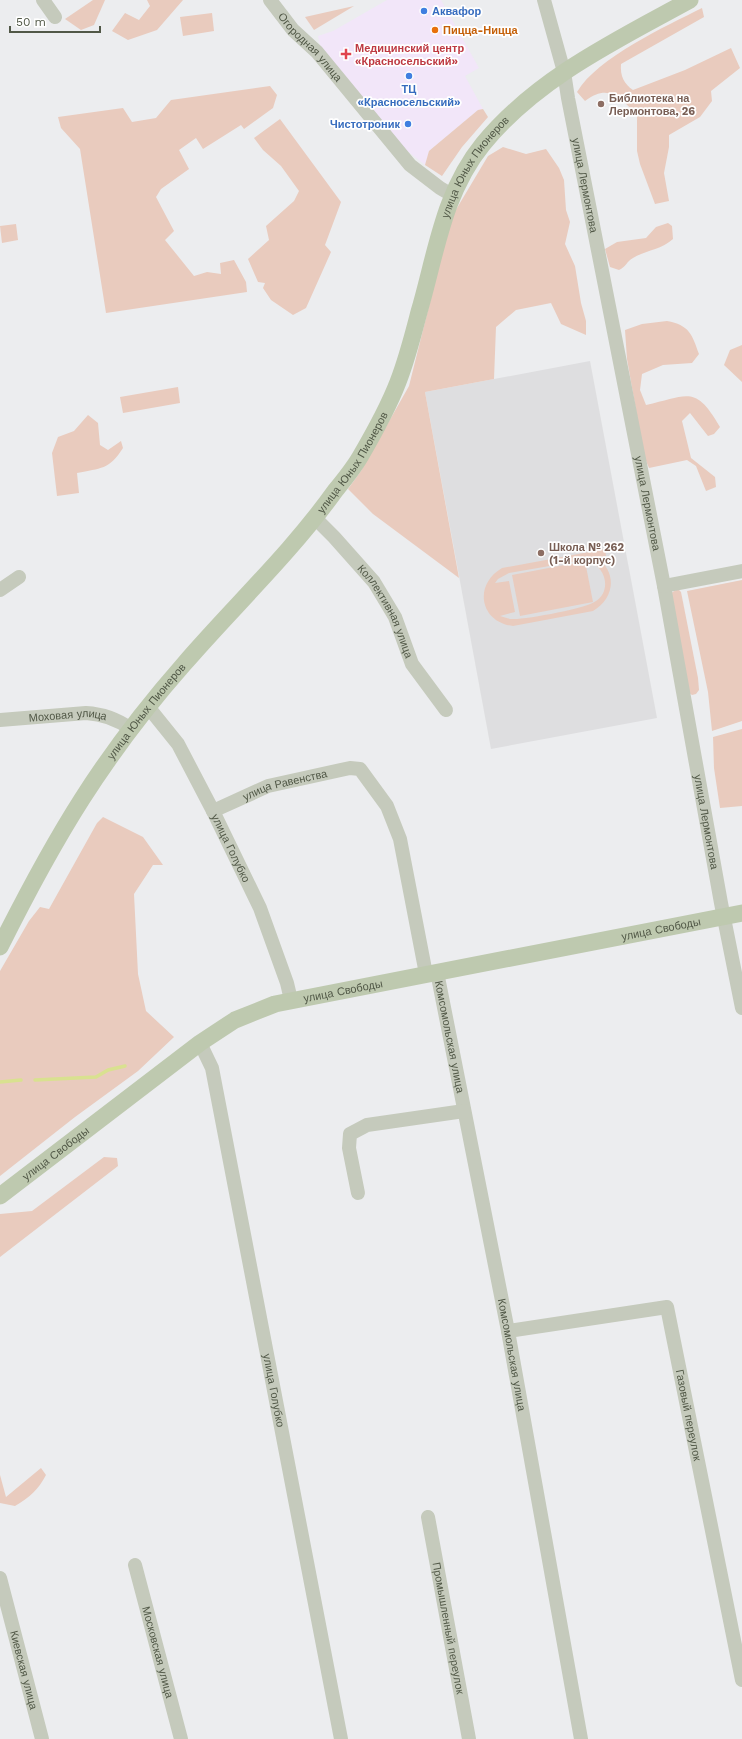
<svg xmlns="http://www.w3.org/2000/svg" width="742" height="1739" viewBox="0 0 742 1739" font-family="'Work Sans',sans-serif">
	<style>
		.commercial { fill: #f2e6f9 }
		.education { fill: #dedee0 }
		.green { fill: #e9cbbe; fill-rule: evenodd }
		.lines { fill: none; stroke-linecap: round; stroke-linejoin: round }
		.stream { stroke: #d9e190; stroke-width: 3.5 }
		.minor { stroke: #c5cabc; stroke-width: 14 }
		.major { stroke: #bec9af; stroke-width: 17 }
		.shop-dot { fill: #3f7fe0; stroke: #fff; stroke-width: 1.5 }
		.food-dot { fill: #e8710a; stroke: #fff; stroke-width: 1.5 }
		.health-dot { fill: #e0444e; stroke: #fff; stroke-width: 1.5 }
		.education-dot { fill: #8d6e63; stroke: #fff; stroke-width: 1.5 }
		.labels { text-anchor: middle; stroke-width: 3.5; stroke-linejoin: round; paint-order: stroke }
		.shop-label { font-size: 11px; font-weight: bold; fill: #366cbe; stroke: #fff; text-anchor: start }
		.food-label { font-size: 11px; font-weight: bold; fill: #c56008; stroke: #fff; text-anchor: start }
		.street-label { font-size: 11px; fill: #515847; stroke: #fff }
		.health-label { font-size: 11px; font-weight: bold; fill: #be3a42; stroke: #fff; text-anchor: start }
		.education-label { font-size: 11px; font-weight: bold; fill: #785e54; stroke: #fff; text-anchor: start }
	</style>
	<rect width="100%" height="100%" fill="#ecedef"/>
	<polygon class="commercial" points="387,0 441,0 479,68 465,76 483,109 478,110 429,151 425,165 401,146 320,45 318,36 333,31"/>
	<polygon class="education" points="590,361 657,718 491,749 425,392"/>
	<g class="green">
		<polygon points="93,0 105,0 94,25 81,30 65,19"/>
		<polygon points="147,0 183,0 157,30 128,40 112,31 125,13 139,20 150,6"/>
		<polygon points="354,6 314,30 305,17"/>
		<path d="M 702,8 L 704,17 L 621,64 C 620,76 624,84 633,90 L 685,70 L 731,48 L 740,68 L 711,91 L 712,101 L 700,117 L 669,135 L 669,147 L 664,173 L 669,201 L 655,204 L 640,164 L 637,151 L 637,115 C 620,98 609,83 585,101 L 577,92 C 597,58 666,26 702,8 Z"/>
		<polygon points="212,13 214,31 183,36 180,17"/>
		<polygon points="270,86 277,95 273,108 244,129 241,125 203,149 196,138 179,150 189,169 161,189 156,197 174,231 165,240 194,276 207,272 221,274 220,263 234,260 246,282 247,292 106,313 80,149 61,128 58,117 123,108 132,122 156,118 171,100"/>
		<polygon points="483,109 488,117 462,147 442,176 425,165 429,151 478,110"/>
		<polygon points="280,119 341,202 325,245 331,252 306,308 293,315 271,300 263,288 265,283 258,282 248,259 269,240 266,226 294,201 299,191 281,166 263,150 254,138"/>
		<polygon points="503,147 526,154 546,149 559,168 564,180 566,210 570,222 565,244 575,266 581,303 586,321 586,335 561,324 551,303 516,310 496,327 494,379 425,392 459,578 373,514 348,489 361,471 409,386 451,218 488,156"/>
		<path d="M 668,223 L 672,226 L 673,239 C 661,250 646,250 633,258 C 627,261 626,267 619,270 L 610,267 L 605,249 L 617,242 L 646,238 L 656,227 Z"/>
		<polygon points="16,224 18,240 2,243 0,226"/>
		<path d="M 667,321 C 689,325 692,334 699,354 L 692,363 L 663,365 L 642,374 L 640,390 L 646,405 C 688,396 695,384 720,427 L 714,434 L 708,436 L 690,413 L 682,421 L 691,458 L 715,477 L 716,487 L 706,491 L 696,466 L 687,460 L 649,468 L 644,456 L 627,359 L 625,330 L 642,324 Z"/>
		<polygon points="742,345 742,382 724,365 730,350"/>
		<polygon points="178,387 180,403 123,413 120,397"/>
		<path d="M 88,415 L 98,423 L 100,445 L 108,450 L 121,441 L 123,448 C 109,470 101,468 77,473 L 79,493 L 57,496 L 52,453 L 58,437 L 74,431 Z"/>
		<path d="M 605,549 L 606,556 L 597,558 C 618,573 614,599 593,611 L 513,626 C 480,622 473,585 502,568 ZM 584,560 C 593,562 601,567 604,577 C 607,586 604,596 596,601 C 588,608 524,620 512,619 C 508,619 504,617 500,616 L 515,612 L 509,581 L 495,583 L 498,579 L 509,573 Z"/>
		<polygon points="585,561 593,602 520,616 512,575"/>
		<polygon points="742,580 742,721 712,731 708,692 687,591"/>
		<polygon points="678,589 681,592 698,678 699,690 696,694 692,695 688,692 671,593"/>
		<polygon points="742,729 742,806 720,808 714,768 713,737"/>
		<polygon points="103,817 143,837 163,865 153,865 134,894 138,974 146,1011 174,1037 138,1071 75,1117 0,1176 0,971 29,921 40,907 49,909 97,823"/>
		<polygon points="104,1157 117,1158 118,1166 0,1257 0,1214 32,1211"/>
		<path d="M 41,1468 L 46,1475 C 38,1490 30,1497 15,1506 L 0,1503 L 0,1475 L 6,1497 Z"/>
	</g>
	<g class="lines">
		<g class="stream">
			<polyline points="35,1080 96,1077 108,1070 125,1066"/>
			<polyline points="0,1082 21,1080"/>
		</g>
		<g class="minor">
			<polyline points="43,0 55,17"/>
			<path id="s1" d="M 270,0 L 293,30 L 317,52 L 410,165 L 440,188 L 452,195"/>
			<path id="s2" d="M 544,0 L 564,72 L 568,98 L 664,586 L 721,903 L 742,1008"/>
			<path id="s3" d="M 316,519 L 334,537 L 374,582 L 395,617 L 412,664 L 446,710"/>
			<polyline points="664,586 742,571"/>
			<polyline points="0,590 19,577"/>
			<path id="s4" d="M 149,708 L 178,744 L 213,811 L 260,908 L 287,983 L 291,1000"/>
			<path id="s5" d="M 0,720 L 86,713 C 104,714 117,719 131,729"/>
			<path id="s6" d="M 213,811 L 268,786 L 350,768 L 360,769 L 387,806 L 400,839 L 426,974"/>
			<path id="s7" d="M 437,972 L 508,1331 L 581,1739"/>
			<path id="s8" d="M 200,1043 L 212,1068 L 341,1739"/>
			<polyline points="358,1193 349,1148 350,1134 367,1125 464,1111"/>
			<path id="s9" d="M 508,1331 L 667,1307 L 742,1680"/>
			<path id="s10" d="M 428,1517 L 469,1739"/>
			<path id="s11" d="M 135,1565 L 181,1739"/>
			<path id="s12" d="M 0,1578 L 42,1739"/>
		</g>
		<g class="major">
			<path id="s13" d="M 0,947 C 25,897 52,846 82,799 C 112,752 147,706 184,664 C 234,606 290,554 335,491 C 344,480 353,469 360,457 C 374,433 388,408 398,382 C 407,359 413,335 419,312 C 436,254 443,193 483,144 C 537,78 617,40 690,0"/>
			<path id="s14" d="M 0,1196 L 200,1043 L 235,1020 L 275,1004 L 742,913"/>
		</g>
	</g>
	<g class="shop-dot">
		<circle cx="424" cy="11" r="4"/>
		<circle cx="409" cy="76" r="4"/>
		<circle cx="408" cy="124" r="4"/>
	</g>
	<circle class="food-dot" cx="435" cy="30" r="4"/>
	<path class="health-dot" d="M344 48h4v4h4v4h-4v4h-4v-4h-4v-4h4z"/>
	<g class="education-dot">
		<circle cx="601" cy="104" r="4"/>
		<circle cx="541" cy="553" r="4"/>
	</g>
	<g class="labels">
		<g class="shop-label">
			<text x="432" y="15">Аквафор</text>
			<text x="409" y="93" text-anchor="middle">ТЦ<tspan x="409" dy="13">«Красносельский»</tspan></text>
			<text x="400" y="128" text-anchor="end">Чистотроник</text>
		</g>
		<g class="food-label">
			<text x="443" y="34">Пицца-Ницца</text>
		</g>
		<g class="street-label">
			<text dy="4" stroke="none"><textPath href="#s1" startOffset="62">Огородная улица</textPath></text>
			<text dy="4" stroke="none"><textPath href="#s13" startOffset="925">улица Юных Пионеров</textPath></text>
			<text dy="4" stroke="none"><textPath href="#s2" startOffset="190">улица Лермонтова</textPath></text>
			<text dy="4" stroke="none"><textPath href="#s13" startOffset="602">улица Юных Пионеров</textPath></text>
			<text dy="4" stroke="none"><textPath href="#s2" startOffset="514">улица Лермонтова</textPath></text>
			<text dy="4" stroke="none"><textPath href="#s3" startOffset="117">Коллективная улица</textPath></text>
			<text dy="4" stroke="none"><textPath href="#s13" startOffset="278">улица Юных Пионеров</textPath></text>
			<text dy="4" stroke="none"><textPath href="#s5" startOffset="68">Моховая улица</textPath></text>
			<text dy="4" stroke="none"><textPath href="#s6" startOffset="77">улица Равенства</textPath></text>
			<text dy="4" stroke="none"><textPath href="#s2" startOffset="838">улица Лермонтова</textPath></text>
			<text dy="4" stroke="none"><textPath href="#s4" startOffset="163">улица Голубко</textPath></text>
			<text dy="4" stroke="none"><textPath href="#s14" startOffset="730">улица Свободы</textPath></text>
			<text dy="4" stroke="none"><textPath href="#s14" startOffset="406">улица Свободы</textPath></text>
			<text dy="4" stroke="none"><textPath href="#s7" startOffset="66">Комсомольская улица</textPath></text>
			<text dy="4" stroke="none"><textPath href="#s14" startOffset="70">улица Свободы</textPath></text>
			<text dy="4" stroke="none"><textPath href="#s7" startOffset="390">Комсомольская улица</textPath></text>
			<text dy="4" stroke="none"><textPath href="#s8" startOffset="356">улица Голубко</textPath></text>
			<text dy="4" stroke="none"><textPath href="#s9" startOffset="271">Газовый переулок</textPath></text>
			<text dy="4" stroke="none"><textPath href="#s10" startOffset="113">Промышленный переулок</textPath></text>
			<text dy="4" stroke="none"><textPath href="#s11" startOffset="90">Московская улица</textPath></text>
			<text dy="4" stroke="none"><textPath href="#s12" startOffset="95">Киевская улица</textPath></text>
		</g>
		<g class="health-label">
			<text x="355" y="52">Медицинский центр<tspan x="355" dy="13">«Красносельский»</tspan></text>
		</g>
		<g class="education-label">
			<text x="609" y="102">Библиотека на<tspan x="609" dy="13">Лермонтова, 26</tspan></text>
			<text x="549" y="551">Школа № 262<tspan x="549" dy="13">(1-й корпус)</tspan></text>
		</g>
	</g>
	<path d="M10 26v6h90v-6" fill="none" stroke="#515847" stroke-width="2"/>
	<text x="16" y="26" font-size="12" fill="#515847" stroke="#ffffff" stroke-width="3" paint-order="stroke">50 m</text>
</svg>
